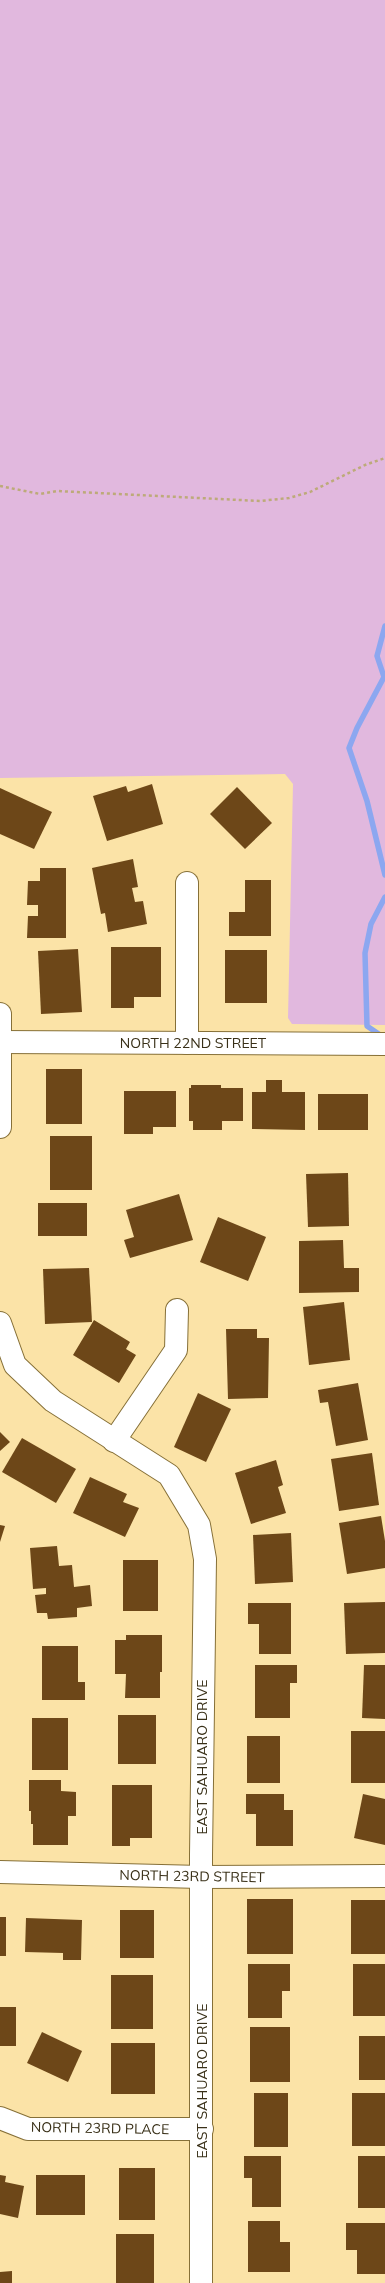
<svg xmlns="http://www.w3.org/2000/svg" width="385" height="2283" viewBox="0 0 385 2283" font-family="Mulish,sans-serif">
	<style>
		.green { fill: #e1b8de }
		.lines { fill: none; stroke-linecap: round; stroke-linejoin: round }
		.stream { stroke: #8ca7f0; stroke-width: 5.5 }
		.building { fill: #6d4718 }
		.minor-casing { stroke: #867038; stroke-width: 24 }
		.path { stroke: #bdaa79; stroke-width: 2.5; stroke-dasharray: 3 3; stroke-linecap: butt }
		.minor { stroke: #fff; stroke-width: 22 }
		.labels { text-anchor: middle; stroke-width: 4; stroke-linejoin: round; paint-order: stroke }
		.street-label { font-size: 14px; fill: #393018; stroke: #fff }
	</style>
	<rect width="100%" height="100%" fill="#fbe3a7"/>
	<polygon class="green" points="0,0 385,0 385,1025 292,1024 288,1018 293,784 285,774 0,778"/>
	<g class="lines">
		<g class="stream">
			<polyline points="385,626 377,656 384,677 357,728 349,748 367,801 385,875"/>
			<polyline points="383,1037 367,1026 365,953 371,924 385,897"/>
		</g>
	</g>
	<g class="building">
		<polygon points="152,784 163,824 107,841 93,796 126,786 128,792"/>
		<polygon points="237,787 272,823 245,849 210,814"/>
		<polygon points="0,788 52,812 34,849 0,834"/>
		<polygon points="133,859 138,887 132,888 135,902 143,901 147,924 108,932 105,913 101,914 92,868"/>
		<polygon points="40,868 66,868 66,938 27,938 28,916 38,916 38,905 27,905 28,881 40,881"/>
		<polygon points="245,880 271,880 271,936 229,936 229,912 245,912"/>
		<polygon points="111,947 161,947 161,997 134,997 134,1008 111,1008"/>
		<polygon points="78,949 82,1012 41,1014 38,951"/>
		<rect x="225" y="950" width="42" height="53"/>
		<rect x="46" y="1069" width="36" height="55"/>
		<polygon points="266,1080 282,1080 282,1092 305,1092 305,1130 252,1129 252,1092 266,1092"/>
		<polygon points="191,1085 221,1085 221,1088 243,1088 243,1121 222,1121 222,1130 193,1130 193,1121 189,1121 189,1088 191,1088"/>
		<polygon points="124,1091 176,1091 176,1127 153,1127 153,1134 124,1134"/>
		<rect x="318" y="1094" width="50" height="36"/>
		<rect x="50" y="1136" width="42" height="54"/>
		<polygon points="348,1173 349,1226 308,1227 306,1174"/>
		<polygon points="179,1194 193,1240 130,1258 124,1240 134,1237 126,1210"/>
		<rect x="38" y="1203" width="49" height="33"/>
		<polygon points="218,1217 266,1237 248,1281 200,1262"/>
		<polygon points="343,1240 344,1268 359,1268 359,1292 299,1293 299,1241"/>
		<polygon points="89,1268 92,1322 45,1324 43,1269"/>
		<polygon points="344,1302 350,1360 309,1365 303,1307"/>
		<polygon points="94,1320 130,1342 126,1349 136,1355 119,1383 73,1355"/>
		<polygon points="226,1329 257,1329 257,1338 269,1338 268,1398 228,1399"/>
		<polygon points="358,1383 368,1440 336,1446 328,1402 320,1403 318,1390"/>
		<polygon points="198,1393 231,1409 206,1462 174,1447"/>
		<polygon points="0,1432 10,1442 0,1451"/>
		<polygon points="22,1438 76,1469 56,1503 2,1472"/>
		<polygon points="372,1453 379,1505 339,1511 331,1459"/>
		<polygon points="276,1460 283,1485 278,1487 286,1513 251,1524 235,1473"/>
		<polygon points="90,1477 127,1494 123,1502 139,1508 125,1537 73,1513"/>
		<polygon points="381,1516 385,1541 385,1568 347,1574 339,1523"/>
		<polygon points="0,1525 5,1526 0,1542"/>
		<polygon points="291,1533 293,1582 255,1584 253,1535"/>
		<polygon points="57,1546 59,1566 72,1565 74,1587 90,1585 92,1606 77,1608 77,1617 48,1619 47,1613 37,1613 35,1595 46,1594 46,1588 33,1589 30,1548"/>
		<rect x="123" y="1560" width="35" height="51"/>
		<polygon points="385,1602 385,1653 346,1654 344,1603"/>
		<polygon points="248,1603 291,1603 291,1654 259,1654 259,1624 248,1624"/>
		<polygon points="126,1635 162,1635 162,1672 160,1672 160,1698 125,1698 126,1674 115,1674 115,1640 126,1640"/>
		<polygon points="42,1646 78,1646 78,1682 85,1682 85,1700 42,1700"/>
		<polygon points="255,1665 297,1665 297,1683 290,1683 290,1718 255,1718"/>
		<polygon points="364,1665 385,1665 385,1719 362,1718"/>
		<rect x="118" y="1715" width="38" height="49"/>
		<rect x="32" y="1718" width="36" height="52"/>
		<rect x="351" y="1731" width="34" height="52"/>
		<rect x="247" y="1736" width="33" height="47"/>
		<polygon points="29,1780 61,1780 61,1791 76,1792 76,1816 68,1816 68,1845 33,1845 33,1824 31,1824 31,1811 29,1811"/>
		<polygon points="112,1785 152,1785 152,1838 130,1838 130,1846 112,1846"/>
		<polygon points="246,1794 284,1794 284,1810 293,1810 293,1846 256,1846 256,1814 246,1814"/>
		<polygon points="363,1794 385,1799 385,1845 354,1838"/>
		<rect x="247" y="1899" width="46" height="55"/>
		<rect x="351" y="1900" width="34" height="54"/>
		<rect x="120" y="1910" width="34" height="48"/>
		<rect x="0" y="1917" width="6" height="39"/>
		<polygon points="26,1918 82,1920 81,1960 63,1960 63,1953 25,1952"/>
		<polygon points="248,1964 290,1964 290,1991 282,1991 282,2018 248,2018"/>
		<rect x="353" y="1964" width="32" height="52"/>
		<rect x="111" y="1975" width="42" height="54"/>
		<rect x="0" y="2007" width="16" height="39"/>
		<rect x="250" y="2027" width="40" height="55"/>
		<polygon points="42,2032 82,2051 68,2082 27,2063"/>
		<rect x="359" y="2036" width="26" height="44"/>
		<rect x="111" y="2043" width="44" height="51"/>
		<rect x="254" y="2093" width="34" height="54"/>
		<rect x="352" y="2093" width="33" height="53"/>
		<polygon points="244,2156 281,2156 281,2207 252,2207 252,2178 244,2178"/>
		<rect x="358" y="2156" width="27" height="52"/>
		<rect x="119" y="2168" width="36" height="52"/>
		<polygon points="0,2175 6,2176 5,2182 24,2186 18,2218 0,2214"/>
		<rect x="36" y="2175" width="49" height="40"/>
		<polygon points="248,2221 280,2221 280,2242 290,2242 290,2272 248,2272"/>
		<polygon points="346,2223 385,2223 385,2274 357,2274 357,2250 346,2250"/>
		<rect x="116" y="2234" width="38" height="49"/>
		<polygon points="12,2271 12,2283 0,2283 0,2272"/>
	</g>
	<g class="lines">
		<g class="minor-casing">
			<g id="minor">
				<polyline points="187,883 187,1043"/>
				<polyline points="0,1014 0,1127"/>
				<polyline points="0,1042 385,1044"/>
				<polyline points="0,1323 15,1365 53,1401 169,1475 199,1525 205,1559 201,1855 201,2283"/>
				<polyline points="114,1441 176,1350 177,1310"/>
				<polyline points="0,1872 201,1877 385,1876"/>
				<polyline points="0,2118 28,2129 202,2129"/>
			</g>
		</g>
		<polyline class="path" points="0,486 40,494 57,491 260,501 289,498 310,492 365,465 385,458"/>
		<use href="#minor" class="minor"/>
	</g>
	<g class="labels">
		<g class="street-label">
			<text x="193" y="1048">NORTH 22ND STREET</text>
			<text transform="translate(202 1757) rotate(-90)" y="5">EAST SAHUARO DRIVE</text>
			<text transform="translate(192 1876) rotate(1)" y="5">NORTH 23RD STREET</text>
			<text transform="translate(202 2081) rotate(-90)" y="5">EAST SAHUARO DRIVE</text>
			<text transform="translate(100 2128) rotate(1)" y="5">NORTH 23RD PLACE</text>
		</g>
	</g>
</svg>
